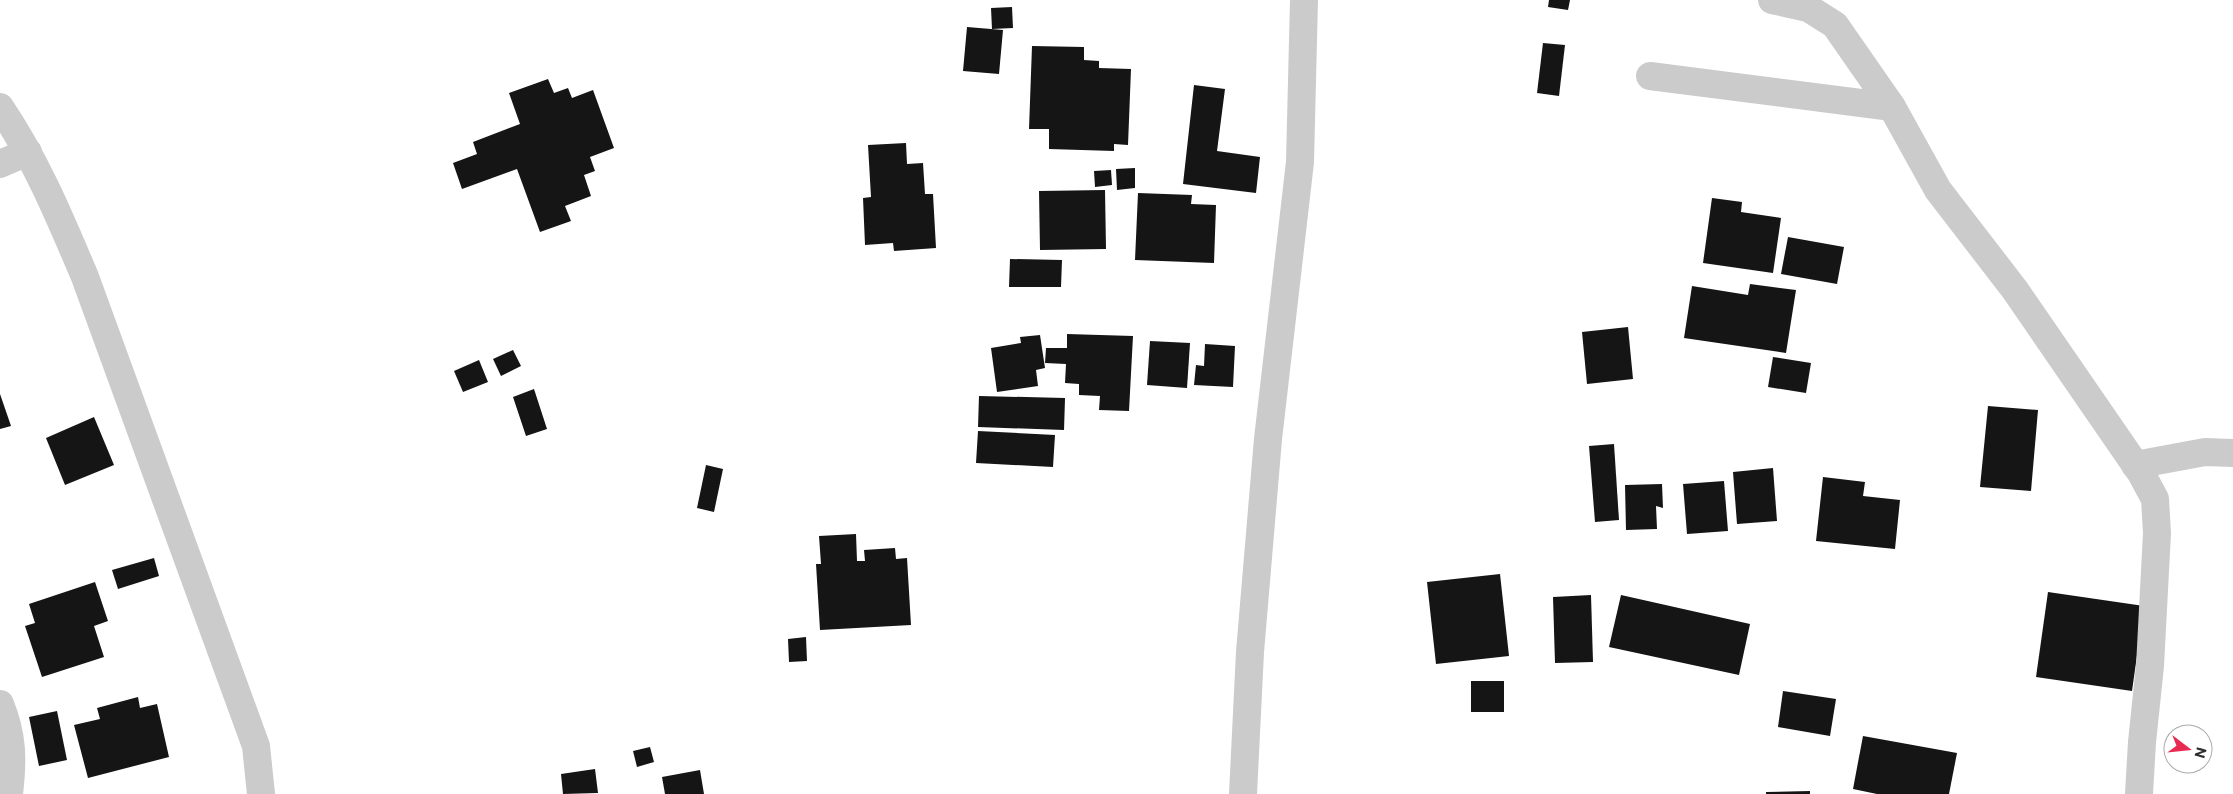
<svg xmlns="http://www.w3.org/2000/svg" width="2233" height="794" viewBox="0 0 2233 794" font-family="Commissioner,sans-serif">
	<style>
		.building { fill: #151515 }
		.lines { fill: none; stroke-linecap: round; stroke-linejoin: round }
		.minor { stroke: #cbcbcb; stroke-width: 28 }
	</style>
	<rect width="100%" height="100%" fill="#fff"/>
	<g class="building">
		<polygon points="1549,0 1570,0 1568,10 1548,7"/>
		<polygon points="1012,7 1013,28 992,29 991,8"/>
		<polygon points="967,27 1003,30 999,74 963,71"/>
		<polygon points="1543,43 1565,45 1559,96 1537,93"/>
		<polygon points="1032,46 1084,47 1084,60 1099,61 1099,68 1131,69 1128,145 1114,144 1114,151 1049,149 1049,129 1029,129"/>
		<polygon points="548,79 554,93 568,88 572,98 593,90 614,148 590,157 595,171 584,175 591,196 565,206 571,221 540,232 517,169 462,189 453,163 477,154 473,142 520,124 509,93"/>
		<polygon points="1194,85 1225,89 1217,151 1260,157 1256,193 1183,184"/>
		<polygon points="906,143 907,164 923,163 925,194 933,194 936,248 894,251 893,243 865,245 863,198 871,197 868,145"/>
		<polygon points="1135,168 1135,188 1117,190 1116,169"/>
		<polygon points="1111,170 1112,185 1095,187 1094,171"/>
		<polygon points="1105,190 1106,249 1040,250 1039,191"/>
		<polygon points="1138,193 1192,195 1191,204 1216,205 1214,263 1135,260"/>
		<polygon points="1712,198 1742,202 1741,212 1781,218 1773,273 1703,263"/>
		<polygon points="1788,237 1844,247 1837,284 1781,274"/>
		<polygon points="1010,259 1062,260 1061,287 1009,287"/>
		<polygon points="1750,284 1796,290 1786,353 1684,338 1692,286 1748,295"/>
		<polygon points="1628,327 1633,379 1587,384 1582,332"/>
		<polygon points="1067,334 1133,336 1129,411 1099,410 1100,396 1079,395 1079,384 1065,383 1066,364 1045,363 1046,348 1067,348"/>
		<polygon points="1040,335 1045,368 1036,370 1038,386 997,392 991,348 1021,343 1020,337"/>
		<polygon points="1150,341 1190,343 1187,388 1147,385"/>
		<polygon points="1205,344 1235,346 1233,387 1194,385 1196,365 1204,366"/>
		<polygon points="513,350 521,366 501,376 493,359"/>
		<polygon points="1773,357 1811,363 1806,393 1768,387"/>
		<polygon points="479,360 488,382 463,392 454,371"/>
		<polygon points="534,389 547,429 526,436 513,397"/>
		<polygon points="0,394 11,426 0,429"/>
		<polygon points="979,396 1065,398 1064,430 978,427"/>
		<polygon points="1988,406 2038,410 2031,491 1980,487"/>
		<polygon points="94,417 114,465 65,485 46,438"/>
		<polygon points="978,431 1055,435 1053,467 976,463"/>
		<polygon points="1614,444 1619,520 1595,522 1589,446"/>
		<polygon points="706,465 723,469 714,512 697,508"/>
		<polygon points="1773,468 1777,521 1737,524 1733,472"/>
		<polygon points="1823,477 1865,482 1863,496 1900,500 1895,549 1816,541"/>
		<polygon points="1724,481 1728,531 1687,534 1683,484"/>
		<polygon points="1662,484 1663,508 1656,506 1657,529 1626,530 1625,485"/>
		<polygon points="856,534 857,561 865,561 864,550 895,548 896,559 907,558 911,625 820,630 816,564 821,564 819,536"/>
		<polygon points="154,558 159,576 118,589 112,570"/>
		<polygon points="1500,574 1509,656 1436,664 1427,582"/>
		<polygon points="95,582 108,621 94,626 104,657 42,677 25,626 35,623 29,604"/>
		<polygon points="2048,592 2144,606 2132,691 2036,677"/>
		<polygon points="1591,595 1593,662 1555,663 1553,597"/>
		<polygon points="1621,595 1750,624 1739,675 1609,647"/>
		<polygon points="806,637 807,661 789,662 788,639"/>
		<rect x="1471" y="681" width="33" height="31"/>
		<polygon points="1783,691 1836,699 1830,736 1778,727"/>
		<polygon points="138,697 140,708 157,704 169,757 88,778 74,725 100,719 97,708"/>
		<polygon points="57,711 67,760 39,766 29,717"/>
		<polygon points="1863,736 1957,753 1949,794 1877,794 1853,789"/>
		<polygon points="650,747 654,762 637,767 633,751"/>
		<polygon points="595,769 598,793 563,794 561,774"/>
		<polygon points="700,770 704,794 665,794 662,777"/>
		<polygon points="1810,791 1810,794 1766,794 1766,792"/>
	</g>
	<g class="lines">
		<g class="minor">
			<polyline points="1772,0 1808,8 1835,25 1892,107 1938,190 2015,290 2141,473 2155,499 2157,533 2150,666 2142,742 2139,794"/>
			<polyline points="1650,76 1892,107"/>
			<path d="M 0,107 C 36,160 60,218 85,277 L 256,746 L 261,794"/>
			<polyline points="0,164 28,152"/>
			<polyline points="2135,465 2205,452 2233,453"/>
			<path d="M 0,704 C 13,736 13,760 9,794"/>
			<polyline points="1243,794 1250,652 1268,439 1300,162 1304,0"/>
		</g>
	</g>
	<g transform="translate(2188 749) rotate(106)"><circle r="24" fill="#ffffff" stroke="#ababab"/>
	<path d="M0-4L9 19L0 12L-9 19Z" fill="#e82c51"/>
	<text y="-8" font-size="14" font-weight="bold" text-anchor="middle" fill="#2e2e2e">N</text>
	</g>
</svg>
